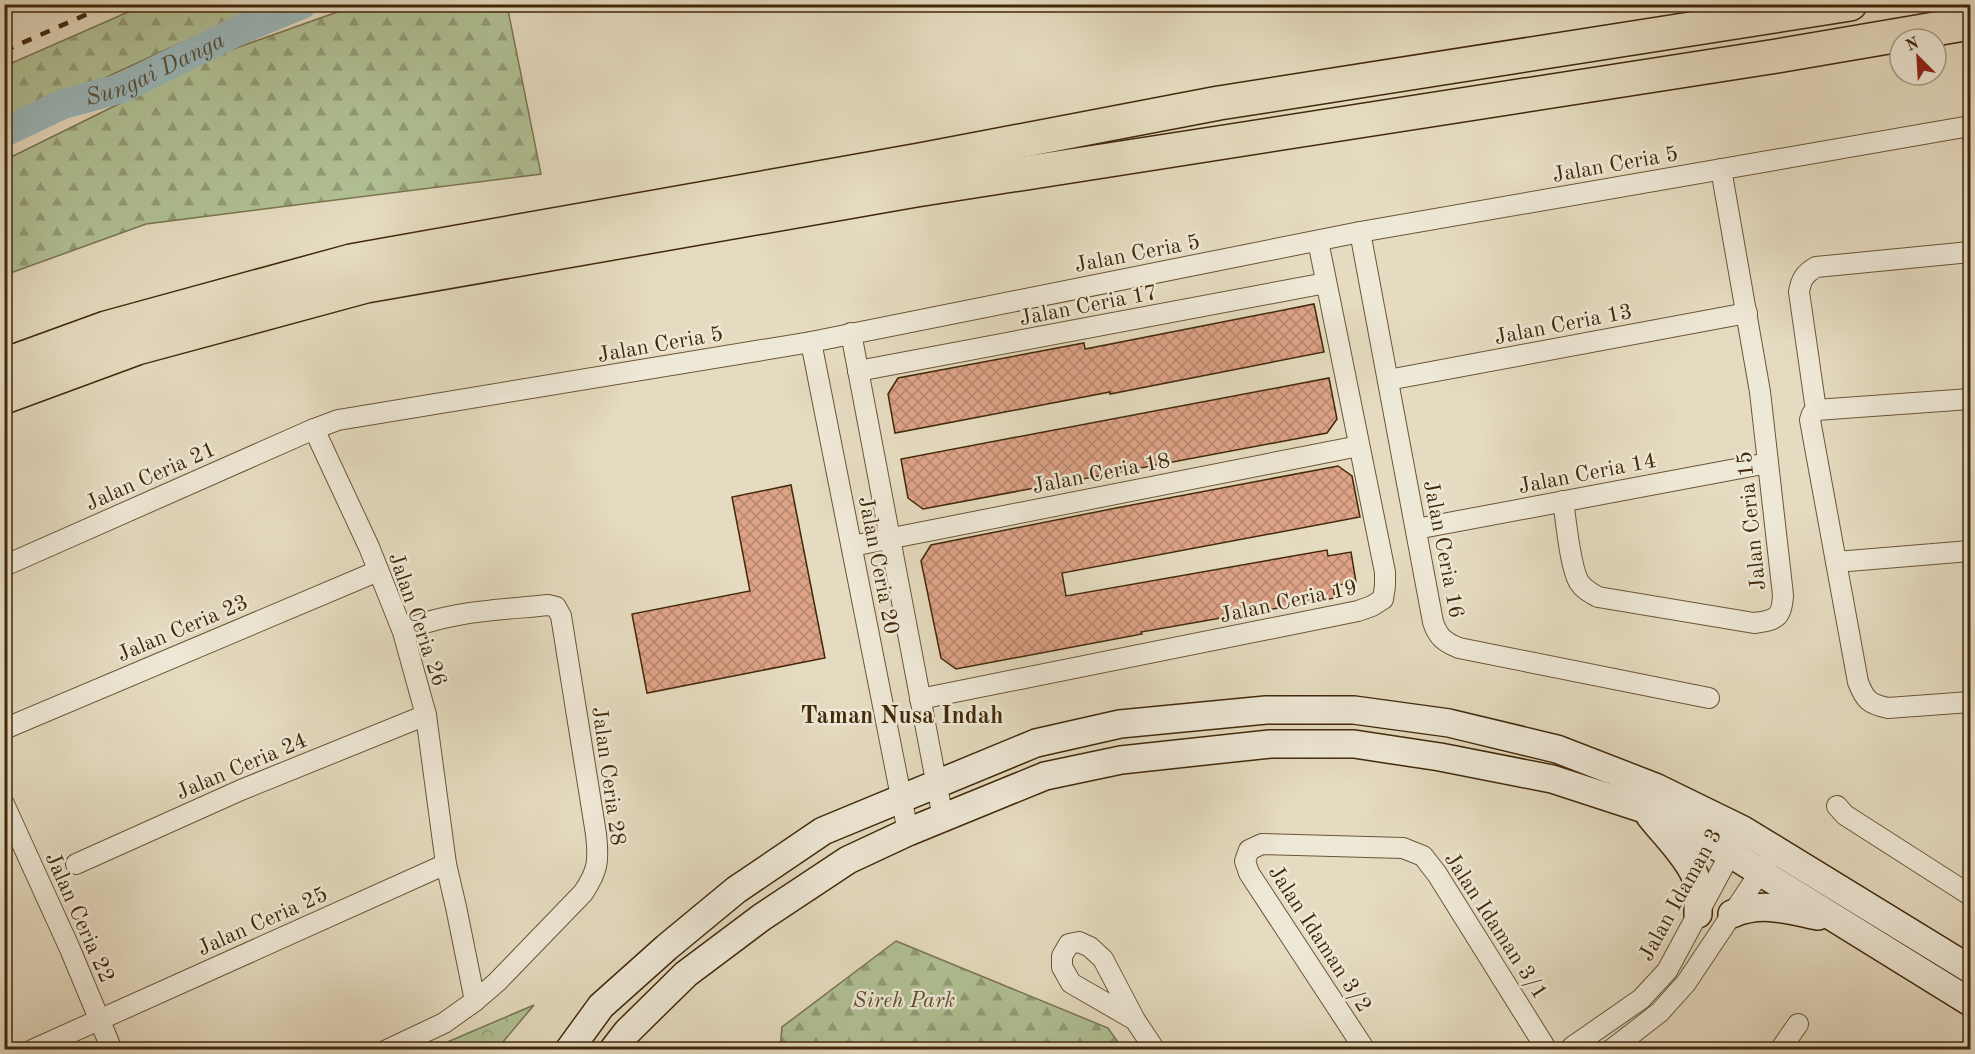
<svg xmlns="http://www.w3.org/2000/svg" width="1975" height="1054" viewBox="0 0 1975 1054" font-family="'Old Standard TT',serif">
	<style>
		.forest { fill: url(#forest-firs); stroke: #79754f; stroke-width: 1.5 }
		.park { fill: url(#park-crowns); stroke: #79754f; stroke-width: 1.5 }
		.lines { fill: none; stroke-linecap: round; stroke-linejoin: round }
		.river { stroke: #9ab8bc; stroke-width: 30 }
		.building { fill: url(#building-cross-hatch); stroke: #412909; stroke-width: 1.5 }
		.minor-casing { stroke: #6a5637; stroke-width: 22 }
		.secondary-casing { stroke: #412909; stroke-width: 30 }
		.motorway-casing { stroke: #412909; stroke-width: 36 }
		.minor { stroke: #eee8d6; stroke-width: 20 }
		.secondary { stroke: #eee8d6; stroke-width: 27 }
		.motorway { stroke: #e5dbc0; stroke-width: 33 }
		.rail { stroke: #412909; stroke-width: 4.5; stroke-dasharray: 10 10; stroke-linecap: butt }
		.labels { text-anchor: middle; stroke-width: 5; stroke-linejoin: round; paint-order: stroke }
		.street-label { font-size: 22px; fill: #412909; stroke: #eee8d6 }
		.park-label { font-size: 22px; font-style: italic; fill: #5d4f2c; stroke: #eee8d6 }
		.water-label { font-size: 24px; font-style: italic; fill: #574d36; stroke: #eee8d6 }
		.neighbourhood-label { font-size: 24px; font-weight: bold; fill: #412909; stroke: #eee8d6 }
	</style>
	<defs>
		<pattern id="forest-firs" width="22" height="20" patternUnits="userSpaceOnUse" patternTransform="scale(1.5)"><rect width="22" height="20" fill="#b1c195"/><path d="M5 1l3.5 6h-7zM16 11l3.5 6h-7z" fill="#929d78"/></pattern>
		<pattern id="park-crowns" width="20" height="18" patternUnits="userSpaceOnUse" patternTransform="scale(1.5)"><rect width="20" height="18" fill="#b1c195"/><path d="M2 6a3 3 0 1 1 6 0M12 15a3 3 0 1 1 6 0" fill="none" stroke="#929d78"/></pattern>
		<pattern id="building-cross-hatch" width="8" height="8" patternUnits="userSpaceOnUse" patternTransform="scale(1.5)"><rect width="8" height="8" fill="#dea387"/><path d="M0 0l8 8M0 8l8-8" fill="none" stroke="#b6856d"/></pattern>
	</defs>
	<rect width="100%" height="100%" fill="#e5dbc0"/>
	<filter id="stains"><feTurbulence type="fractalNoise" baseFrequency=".00333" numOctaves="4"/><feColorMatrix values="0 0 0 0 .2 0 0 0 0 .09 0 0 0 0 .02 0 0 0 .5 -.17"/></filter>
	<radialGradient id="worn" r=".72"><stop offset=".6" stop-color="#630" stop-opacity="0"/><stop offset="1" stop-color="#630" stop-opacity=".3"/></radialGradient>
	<g class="forest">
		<polygon points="144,5 270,5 174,46 5,124 5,66"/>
		<polygon points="357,5 507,5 541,174 146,224 5,275 5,160 222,53"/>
		<polygon points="896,941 1108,1028 1123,1049 780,1049 782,1027"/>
	</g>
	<polygon class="park" points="534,1005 497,1049 431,1049"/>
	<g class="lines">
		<path class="river" id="s1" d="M 4,132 L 63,104 L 122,88 L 239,30 L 302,4"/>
	</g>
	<g class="building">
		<polygon points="1314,304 1324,352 1110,394 1110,392 895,433 888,394 898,378 1084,343 1085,349"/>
		<polygon points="1329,378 1337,419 1327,433 923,509 908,498 901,459"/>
		<polygon points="1338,466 1352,476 1360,517 1062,573 1066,596 1327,550 1328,556 1351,552 1356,582 1333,586 1335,598 1141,632 1142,634 956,669 941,658 921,561 931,545 1116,508"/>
		<polygon points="791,485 825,658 647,693 632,614 750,591 732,497"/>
	</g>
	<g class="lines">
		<g class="minor-casing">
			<g id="minor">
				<path d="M 1360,232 L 1433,622 C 1438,637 1444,642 1459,648 L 1709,698"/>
				<path d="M 1970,252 L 1816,267 C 1804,274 1801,280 1799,292 L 1816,410 L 1812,414 L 1810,420 L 1858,682 C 1865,700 1869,704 1888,708 L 1970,702"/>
				<polyline points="851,333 943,818"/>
				<polyline points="811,342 908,832"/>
				<polyline points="858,371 1326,283"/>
				<polyline points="1388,380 1747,313"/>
				<polyline points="1816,410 1970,399"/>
				<path d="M 314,429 L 369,547 L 403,632 L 426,715 L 446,864 L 456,907 L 475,1001 L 497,982 L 583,893 C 598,871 599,861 596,834 L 561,616 L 556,607 L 548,605 C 503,610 443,611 403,632"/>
				<path d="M 1563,501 C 1566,520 1570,567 1579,582 C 1584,590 1591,593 1598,597 L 1754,623 C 1776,620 1782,618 1783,595 L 1760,392 L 1721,169"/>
				<polyline points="1416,529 1768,463"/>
				<polyline points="852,546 1359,446"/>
				<polyline points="1836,562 1970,551"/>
				<polyline points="4,566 314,429 338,420 811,342 1360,232 1970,126"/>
				<polyline points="920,699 1358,611 1372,606 1383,599 1385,586 1385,572 1318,241"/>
				<polyline points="4,729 378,571"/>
				<polyline points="4,804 70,949 112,1050"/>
				<polyline points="1837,806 1845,815 1970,895"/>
				<polyline points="76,864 241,790 426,715"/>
				<polyline points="1135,1020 1071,983 1062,967 1062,956 1069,944 1079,942 1090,947 1103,959 1135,1020 1155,1050"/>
				<polyline points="1572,1047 1641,999 1667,971 1736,843"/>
				<polyline points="32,1050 446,864"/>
				<polyline points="387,1050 444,1023 475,1001"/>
				<polyline points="1365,1050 1249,873 1245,861 1249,850 1262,844 1403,848 1423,856 1437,874 1547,1050"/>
				<polyline points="1611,1050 1660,1012 1686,983 1767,862"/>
				<polyline points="1780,1050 1798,1024"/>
			</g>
		</g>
		<g class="secondary-casing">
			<g id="secondary">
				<path d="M 1650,816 C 1664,834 1687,856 1695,876 C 1699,888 1698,902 1698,914"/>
				<path d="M 1732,914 C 1762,901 1788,910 1818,916"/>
				<polyline points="569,1050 601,1006 667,947 736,890 823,831 1036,743 1120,724 1266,710 1354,710 1449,723 1557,749 1655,787 1743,830 1970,969"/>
				<polyline points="613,1050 627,1032 686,974 762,917 848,860 908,832 1045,776 1121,760 1270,744 1354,744 1440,757 1552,779 1644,809 1731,854 1970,1002"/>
			</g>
		</g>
		<g class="motorway-casing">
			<g id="motorway">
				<polyline points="4,365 106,328 351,261 920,160 1219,103 1850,4"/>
				<polyline points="4,397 137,348 366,286 916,190 1777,56 1970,23"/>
			</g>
		</g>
		<use href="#minor" class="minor"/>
		<use href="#secondary" class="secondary"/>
		<use href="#motorway" class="motorway"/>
		<polyline class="rail" points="4,51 110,4"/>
	</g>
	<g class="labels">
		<g class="street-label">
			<text transform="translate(1615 163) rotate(-10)" y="8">Jalan Ceria 5</text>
			<text transform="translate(1137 252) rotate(-11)" y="8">Jalan Ceria 5</text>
			<text transform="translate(1088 304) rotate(-11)" y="8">Jalan Ceria 17</text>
			<text transform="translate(1563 323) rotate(-11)" y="8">Jalan Ceria 13</text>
			<text transform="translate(660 343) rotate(-10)" y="8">Jalan Ceria 5</text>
			<text transform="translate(1101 472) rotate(-11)" y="8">Jalan Ceria 18</text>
			<text transform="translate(1587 472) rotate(-11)" y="8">Jalan Ceria 14</text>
			<text transform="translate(150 475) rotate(-24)" y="8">Jalan Ceria 21</text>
			<text transform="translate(1750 521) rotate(-96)" y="8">Jalan Ceria 15</text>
			<text transform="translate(1445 549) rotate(79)" y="8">Jalan Ceria 16</text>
			<text transform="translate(880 565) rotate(79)" y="8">Jalan Ceria 20</text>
			<text transform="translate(1288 600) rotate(-12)" y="8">Jalan Ceria 19</text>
			<text transform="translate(419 619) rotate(71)" y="8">Jalan Ceria 26</text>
			<text transform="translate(182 627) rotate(-23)" y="8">Jalan Ceria 23</text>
			<text transform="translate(241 765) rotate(-23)" y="8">Jalan Ceria 24</text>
			<text transform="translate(610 776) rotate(82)" y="8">Jalan Ceria 28</text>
			<text transform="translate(1679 894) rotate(-61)" y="8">Jalan Idaman 3</text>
			<text transform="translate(81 917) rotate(66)" y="8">Jalan Ceria 22</text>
			<text transform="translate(262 920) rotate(-24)" y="8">Jalan Ceria 25</text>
			<text transform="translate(1497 925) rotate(57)" y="8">Jalan Idaman 3/1</text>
			<text transform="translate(1321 938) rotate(57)" y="8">Jalan Idaman 3/2</text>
		</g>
		<g class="park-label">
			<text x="904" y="1007">Sireh Park</text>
		</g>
		<g class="water-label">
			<text dy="8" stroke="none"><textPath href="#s1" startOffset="164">Sungai Danga</textPath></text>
		</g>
		<g class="neighbourhood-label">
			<text x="902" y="723">Taman Nusa Indah</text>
		</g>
	</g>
	<rect width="1975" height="1054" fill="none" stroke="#e5dbc0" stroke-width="24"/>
	<rect x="6" y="6" width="1963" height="1042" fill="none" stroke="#412909" stroke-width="3"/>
	<rect x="12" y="12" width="1951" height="1030" fill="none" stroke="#412909" stroke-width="1.5"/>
	<g transform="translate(1918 57) rotate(336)"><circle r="28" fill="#eee8d6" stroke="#a99c84" stroke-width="1.5"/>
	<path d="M0-4.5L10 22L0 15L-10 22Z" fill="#8f2418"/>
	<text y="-9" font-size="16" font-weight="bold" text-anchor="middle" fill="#412909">N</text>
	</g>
	<rect width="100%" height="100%" filter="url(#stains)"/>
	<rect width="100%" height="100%" fill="url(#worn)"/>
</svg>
